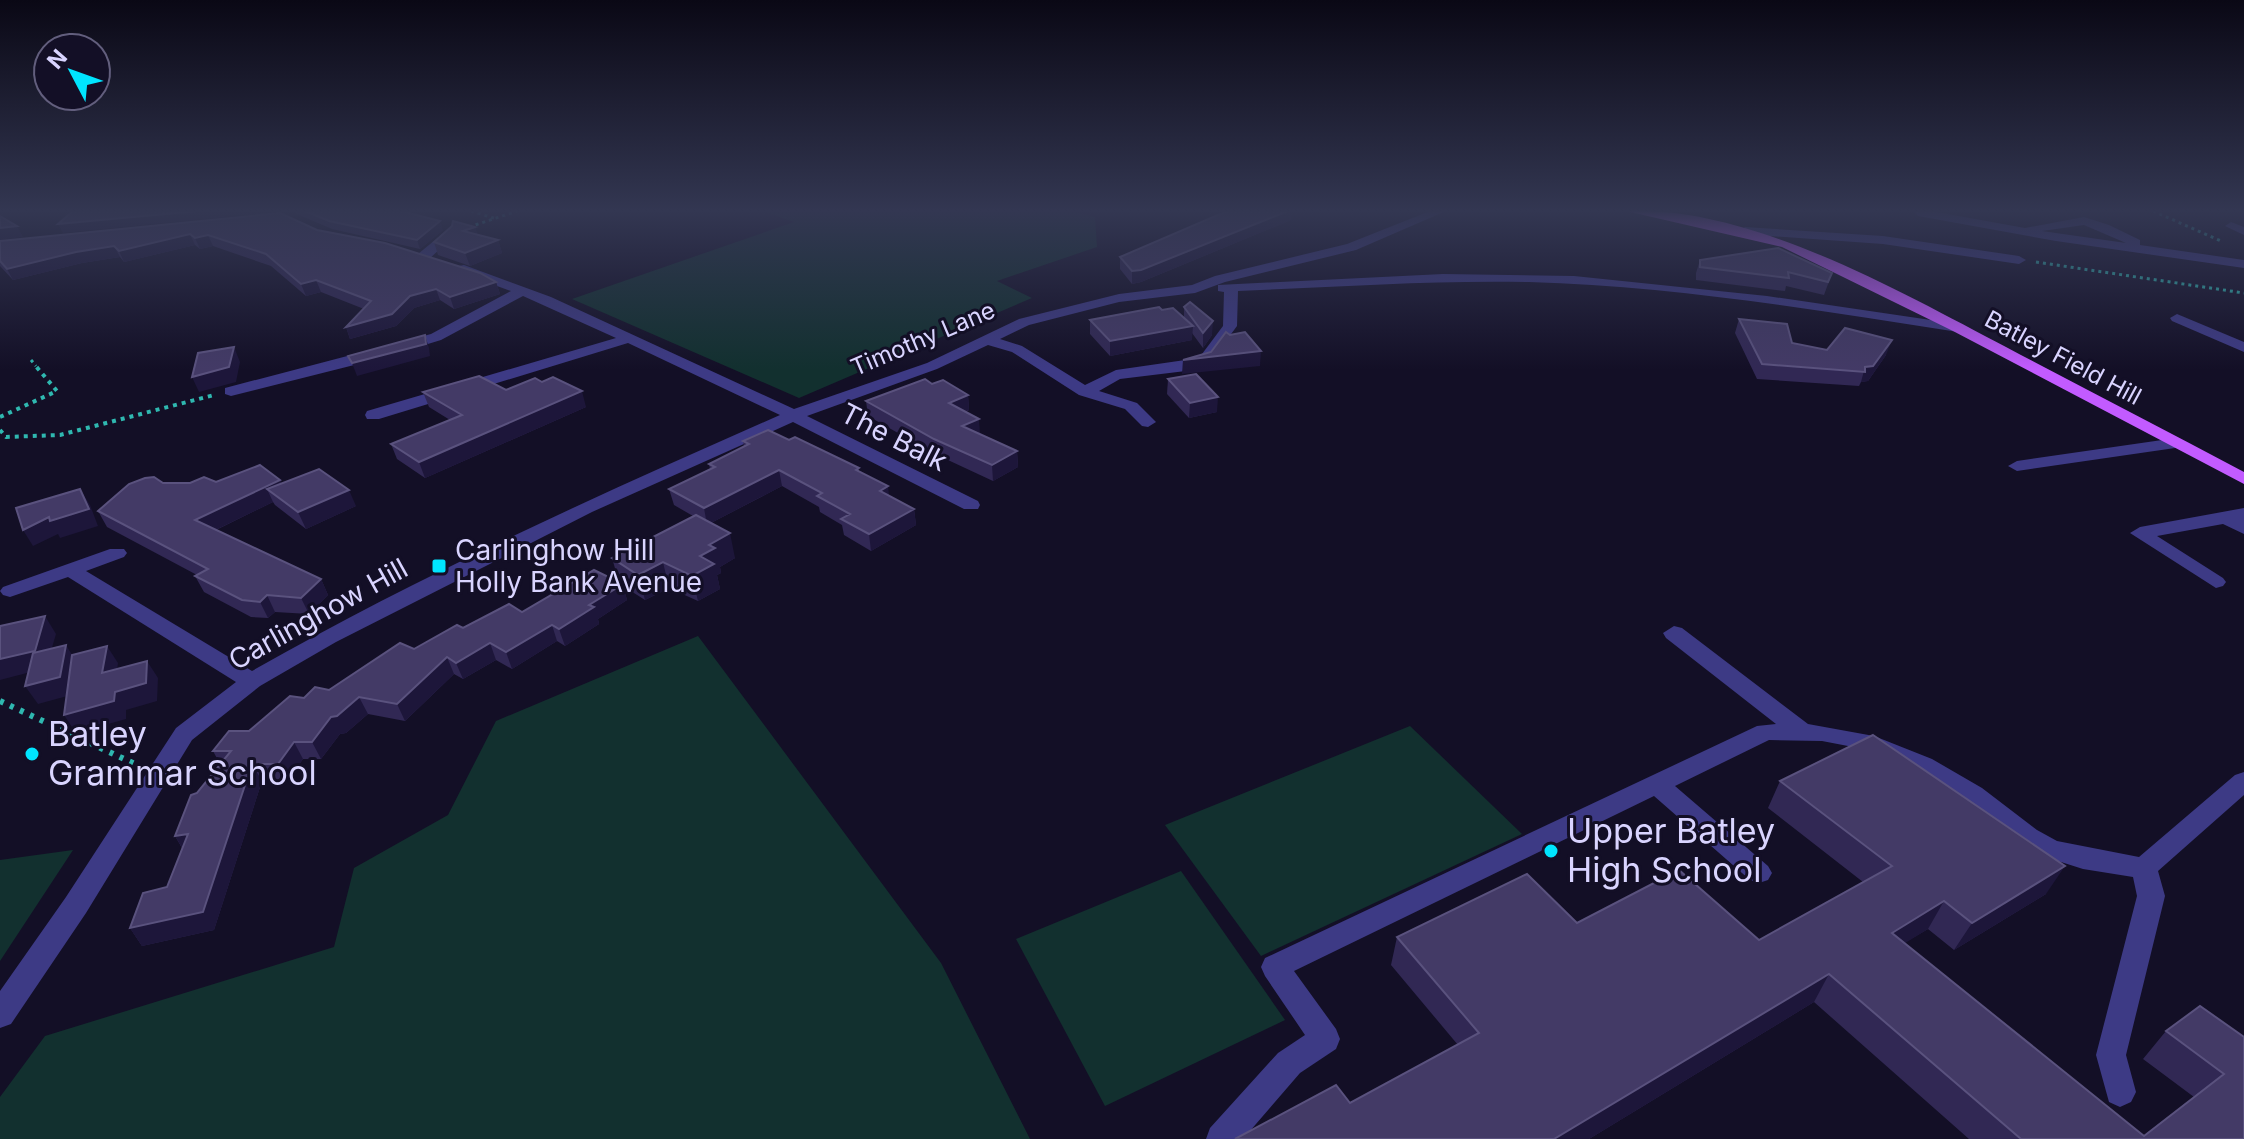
<svg xmlns="http://www.w3.org/2000/svg" width="2244" height="1139" viewBox="0 0 2244 1139" font-family="Inter,sans-serif">
	<style>
		.green { fill: #12302f }
		.lines { fill: none; stroke-linecap: round; stroke-linejoin: round }
		.path-far2 { stroke: #2fb8b0; stroke-width: 3; stroke-dasharray: 3 4; stroke-linecap: butt }
		.path-far1 { stroke: #2fb8b0; stroke-width: 4; stroke-dasharray: 4 5; stroke-linecap: butt }
		.path { stroke: #2fb8b0; stroke-width: 6; stroke-dasharray: 4 7; stroke-linecap: butt }
		.minor { fill: #3d3a85; fill-rule: evenodd }
		.major { fill: #c25bff; fill-rule: evenodd }
		.wall { fill: #312854 }
		.shaded-wall { fill: #1d163a }
		.building { fill: #433a66; stroke: #5a527e; stroke-width: 2 }
		.poi-dot { fill: #00e5ff; stroke: #130f26; stroke-width: 3 }
		.labels { text-anchor: middle; stroke-width: 6; stroke-linejoin: round; paint-order: stroke }
		.far-street-label { font-size: 24px; fill: #d9d4ff; stroke: #130f26 }
		.street-label { font-size: 28px; fill: #d9d4ff; stroke: #130f26 }
		.poi-label { font-size: 28px; fill: #d9d4ff; stroke: #130f26; text-anchor: start }
		.near-poi-label { font-size: 34px; fill: #d9d4ff; stroke: #130f26; text-anchor: start }
	</style>
	<rect width="100%" height="100%" fill="#130f26"/>
	<g class="green">
		<polygon points="763,211 1073,211 1095,217 1097,247 997,281 1032,298 799,398 572,299 794,222"/>
		<polygon points="698,636 941,963 1030,1139 0,1139 0,1097 45,1036 334,947 354,868 448,815 496,721"/>
		<polygon points="1410,726 1522,834 1261,956 1165,825"/>
		<polygon points="73,850 0,961 0,860"/>
		<polygon points="1181,871 1285,1020 1105,1106 1016,939"/>
	</g>
	<g class="lines">
		<g class="path-far2">
			<polyline points="471,211 494,218"/>
			<polyline points="2153,211 2221,241"/>
			<polyline points="469,227 517,211"/>
			<polyline points="2036,262 2244,293"/>
			<polyline points="31,360 36,366"/>
		</g>
		<g class="path-far1">
			<polyline points="0,417 57,391 34,364"/>
			<polyline points="0,430 6,437 60,435 214,395"/>
		</g>
		<polyline class="path" points="0,701 137,765"/>
		<g class="minor">
			<path d="M 1430,211 L 1446,211 L 1356,250 L 1225,282 L 1195,293 L 1119,302 L 1029,325 L 1000,339 L 1022,346 L 1085,385 L 1116,370 L 1199,358 L 1223,326 L 1224,292 L 1218,291 L 1218,285 L 1443,274 L 1574,276 L 1767,296 L 1958,324 L 1965,328 L 1958,332 C 1816,310 1673,286 1529,282 C 1432,280 1335,287 1238,291 L 1237,326 L 1209,364 L 1194,370 L 1120,379 L 1099,391 L 1137,403 L 1156,422 L 1148,427 L 1142,426 L 1125,409 L 1079,395 L 1012,352 L 988,345 L 937,369 L 807,416 L 978,501 L 980,505 L 978,509 L 964,509 L 793,422 L 592,512 L 336,642 L 260,686 L 192,740 L 86,913 L 11,1024 L 0,1028 L 0,991 L 66,897 L 176,728 L 236,682 L 68,577 L 10,597 L 3,595 L 0,591 L 3,587 L 110,549 L 124,549 L 127,553 L 124,557 L 86,571 L 252,671 C 422,574 601,494 780,415 L 628,343 L 379,419 L 367,419 L 365,415 L 367,411 L 616,338 L 523,296 L 441,340 L 382,358 L 231,396 L 225,394 L 225,388 L 431,334 L 511,291 L 459,272 L 459,266 L 464,265 L 551,297 L 794,409 L 927,363 L 1019,319 L 1119,294 L 1192,285 L 1215,276 L 1347,244 Z"/>
			<path d="M 1913,211 L 1931,211 L 2025,228 L 2084,217 L 2109,225 L 2140,240 L 2140,245 L 2244,260 L 2244,268 L 2056,241 L 1918,216 ZM 2084,225 L 2126,243 L 2042,231 Z"/>
			<polygon points="2231,222 2244,227 2244,235 2225,226"/>
			<polygon points="1745,227 1883,236 2019,256 2026,260 2019,264 1883,244 1741,234 1739,231"/>
			<polygon points="446,231 456,234 428,260 418,260 418,254"/>
			<polygon points="2177,314 2244,342 2244,352 2172,321 2170,318"/>
			<polygon points="2176,438 2185,443 2182,447 2017,471 2008,466 2017,461"/>
			<polygon points="2244,508 2244,534 2223,524 2157,536 2223,578 2226,582 2223,586 2216,588 2130,533 2140,527"/>
			<polygon points="1674,626 1682,628 1808,724 1874,736 1932,759 1982,788 2037,830 2057,841 2139,857 2235,775 2244,772 2244,795 2158,871 2165,896 2126,1055 2136,1092 2131,1102 2120,1107 2109,1102 2096,1055 2137,896 2133,877 2083,869 2039,855 1940,785 1891,760 1848,746 1822,741 1769,740 1675,786 1768,866 1772,873 1768,880 1759,883 1750,880 1654,796 1294,971 1336,1029 1340,1039 1336,1049 1300,1073 1243,1139 1206,1139 1210,1128 1278,1053 1305,1035 1265,976 1261,967 1265,958 1757,726 1776,724 1666,638 1663,633"/>
		</g>
		<path class="major" d="M 1626,211 C 1749,205 1899,291 2006,347 C 2085,389 2165,430 2244,472 L 2244,484 L 1953,331 L 1782,247 Z"/>
	</g>
	<g class="wall">
		<polygon points="290,211 401,211 443,230 420,249 332,229"/>
		<polygon points="1291,220 1141,282 1132,284 1120,269 1120,257"/>
		<polygon points="475,227 477,234 498,240 502,253 470,266 438,255 434,242"/>
		<polygon points="317,230 496,282 500,294 454,309 440,300 414,308 396,326 350,339 346,327 364,309 321,292 306,296 271,266 213,246 200,249 195,245 124,262 120,257 82,263 13,280 0,266 0,241"/>
		<polygon points="1700,260 1832,273 1824,295 1786,286 1785,291 1696,280 1696,273"/>
		<polygon points="1184,307 1212,335 1203,348 1192,333 1192,340 1110,356 1090,334 1090,320 1162,310 1184,318"/>
		<polygon points="1739,319 1792,343 1827,350 1886,355 1868,381 1861,382 1859,386 1757,379 1735,333"/>
		<polygon points="1168,379 1217,412 1189,418 1167,394"/>
		<polygon points="542,382 586,407 425,478 397,459 391,444 450,420 429,407 423,392 506,390"/>
		<polygon points="932,384 968,395 969,410 966,412 980,434 1017,451 1018,467 993,481 935,454 868,416 866,401"/>
		<polygon points="789,440 859,468 859,471 889,496 914,509 916,525 871,551 844,535 842,525 820,512 819,507 782,486 711,523 735,558 720,567 721,573 717,575 720,589 698,601 669,588 645,600 623,586 627,600 598,619 599,624 565,646 557,641 512,669 496,660 463,679 454,674 405,721 368,714 346,733 340,734 321,759 303,759 287,781 262,781 214,930 142,946 130,928 167,887 182,848 175,836 197,793 220,764 213,751 304,698 329,690 414,649 463,628 522,612 619,582 612,558 693,516 674,505 669,489 710,469 709,464 744,447 743,441"/>
		<polygon points="280,480 281,483 356,506 306,529 275,505 273,502 216,530 321,579 328,595 309,614 275,612 268,618 251,617 204,592 195,576 197,575 107,527 98,511 163,483"/>
		<polygon points="1780,781 2046,894 1954,950 1928,929 1904,943 2144,1136 2194,1097 2143,1059 2166,1031 2244,1037 2244,1139 1969,1139 1814,1002 1589,1139 1235,1139 1350,1103 1458,1045 1391,965 1397,937 1577,923 1759,940 1863,882 1768,808"/>
	</g>
	<g class="shaded-wall">
		<polygon points="198,211 267,211 266,213 63,233 58,224"/>
		<polygon points="1288,211 1292,211 1291,220 1141,282 1132,284 1132,271"/>
		<polygon points="440,221 443,230 420,249 417,240"/>
		<polygon points="17,226 23,237 0,240 0,228"/>
		<polygon points="475,227 479,239 463,231"/>
		<polygon points="190,234 195,245 124,262 119,251"/>
		<polygon points="208,235 213,246 200,249 195,238"/>
		<polygon points="498,240 502,253 470,266 465,253"/>
		<polygon points="114,246 120,257 82,263 13,280 7,269 76,252"/>
		<polygon points="316,280 321,292 306,296 301,284"/>
		<polygon points="496,282 500,294 454,309 450,297"/>
		<polygon points="436,289 440,300 414,308 396,326 350,339 346,327 410,296"/>
		<polygon points="1213,321 1212,335 1203,348 1203,333"/>
		<polygon points="1193,326 1192,340 1110,356 1110,341"/>
		<polygon points="425,335 429,348 430,356 357,376 352,363"/>
		<polygon points="1892,340 1886,355 1868,381 1861,382 1865,367"/>
		<polygon points="234,347 240,362 236,382 199,392 192,377"/>
		<polygon points="1261,351 1260,366 1182,374 1183,360"/>
		<polygon points="582,391 586,407 425,478 419,462"/>
		<polygon points="968,395 969,410 950,418 949,403"/>
		<polygon points="1218,397 1217,412 1189,418 1190,403"/>
		<polygon points="979,419 980,434 962,426"/>
		<polygon points="1017,451 1018,467 993,481 992,465"/>
		<polygon points="779,470 782,486 707,525 704,508"/>
		<polygon points="280,480 287,495 267,489 273,502 203,536 195,520"/>
		<polygon points="888,486 890,503 880,491"/>
		<polygon points="80,489 90,505 98,526 60,538 58,534 33,546 23,530"/>
		<polygon points="349,490 356,506 306,529 298,512"/>
		<polygon points="914,509 916,525 871,551 869,534"/>
		<polygon points="730,533 735,558 720,567 721,573 717,575 720,589 698,601 692,576 700,556 709,545"/>
		<polygon points="663,562 669,588 645,600 638,575"/>
		<polygon points="321,579 328,595 309,614 301,598"/>
		<polygon points="623,584 627,600 598,619 599,624 565,646 559,629 589,605"/>
		<polygon points="267,595 275,612 268,618 260,602"/>
		<polygon points="45,616 56,634 46,668 0,680 0,659"/>
		<polygon points="552,625 557,641 512,669 506,652"/>
		<polygon points="490,643 496,660 463,679 456,663"/>
		<polygon points="66,645 77,663 71,695 38,704 25,686"/>
		<polygon points="107,646 118,663 114,691 102,673"/>
		<polygon points="447,657 454,674 405,721 397,704"/>
		<polygon points="147,661 158,678 157,701 126,710 126,719 76,733 64,715 115,692"/>
		<polygon points="359,697 368,714 346,733 340,734 321,759 312,742 331,717"/>
		<polygon points="294,742 303,759 287,781 278,764"/>
		<polygon points="252,764 262,781 214,930 142,946 130,928 203,912"/>
		<polygon points="188,834 186,854 175,836"/>
		<polygon points="2065,866 2046,894 1954,950 1972,923"/>
		<polygon points="1944,901 1928,929 1876,961 1892,933"/>
		<polygon points="1829,974 1814,1002 1589,1139 1554,1139"/>
	</g>
	<g class="building">
		<polygon points="73,211 198,211 58,224"/>
		<polygon points="305,211 401,211 440,221 417,240 329,221"/>
		<polygon points="1227,211 1288,211 1141,270 1132,271 1120,257"/>
		<polygon points="280,213 317,230 385,243 480,273 496,282 450,297 436,289 410,296 392,314 346,327 371,301 316,280 301,284 266,254 208,235 195,238 190,234 119,251 114,246 76,252 7,269 0,261 0,241"/>
		<polygon points="0,216 17,226 0,228"/>
		<polygon points="453,221 475,227 463,231 498,240 465,253 434,242 452,226"/>
		<polygon points="1778,248 1832,273 1828,282 1788,272 1789,278 1700,267 1700,260"/>
		<polygon points="1190,302 1213,321 1203,333 1184,307"/>
		<polygon points="1159,307 1162,310 1173,308 1193,326 1110,341 1090,320"/>
		<polygon points="1739,319 1787,324 1792,343 1827,350 1845,328 1892,340 1873,366 1865,367 1865,372 1762,364"/>
		<polygon points="1226,332 1230,335 1245,332 1261,351 1183,360 1211,352"/>
		<polygon points="425,335 426,344 352,363 348,356"/>
		<polygon points="234,347 229,367 192,377 198,353"/>
		<polygon points="1196,374 1218,397 1190,403 1168,379"/>
		<polygon points="479,376 506,390 535,378 542,382 553,377 582,391 419,462 391,444 462,415 423,392"/>
		<polygon points="925,379 932,384 943,380 968,395 949,403 979,419 962,426 1017,451 992,465 934,439 866,401"/>
		<polygon points="768,430 789,440 795,437 859,468 856,470 888,486 880,491 914,509 869,534 841,519 850,514 817,496 822,493 779,470 704,508 669,489 715,467 709,464 749,444 743,441"/>
		<polygon points="260,465 280,480 195,520 321,579 301,598 267,595 260,602 242,600 195,576 208,569 98,511 129,484 145,478 154,477 163,483 190,483 204,477 216,482"/>
		<polygon points="319,469 349,490 298,512 267,489"/>
		<polygon points="80,489 89,509 50,521 49,517 23,530 16,508"/>
		<polygon points="696,515 730,533 709,545 715,548 700,556 714,564 692,576 663,562 638,575 612,558"/>
		<polygon points="594,570 623,584 589,605 594,607 559,629 552,625 506,652 490,643 456,663 447,657 397,704 359,697 337,716 331,717 312,742 294,742 278,764 252,764 203,912 130,928 143,893 167,887 188,834 175,836 191,795 197,793 231,751 213,751 229,731 249,731 290,696 304,698 315,687 329,690 400,643 414,649 457,625 463,628 509,604 522,612"/>
		<polygon points="45,616 35,651 0,659 0,626"/>
		<polygon points="66,645 60,677 25,686 33,653"/>
		<polygon points="107,646 102,673 147,661 146,683 115,692 114,701 64,715 72,655"/>
		<polygon points="1873,735 2065,866 1972,923 1944,901 1892,933 2144,1136 2224,1074 2166,1031 2200,1006 2244,1037 2244,1139 2021,1139 1829,974 1554,1139 1235,1139 1336,1085 1350,1103 1479,1033 1397,937 1527,874 1577,923 1679,870 1759,940 1892,866 1780,781"/>
	</g>
	<linearGradient id="sky" x2="0" y2="1"><stop stop-color="#0a0815"/><stop offset="0.57" stop-color="#333752"/><stop offset="1" stop-color="#333752" stop-opacity="0"/></linearGradient>
	<rect width="2244" height="370" fill="url(#sky)"/>
	<g class="poi-dot">
		<rect x="431" y="558" width="16" height="16" rx="4"/>
		<circle cx="32" cy="754" r="8"/>
		<circle cx="1551" cy="851" r="8"/>
	</g>
	<g class="labels">
		<g class="far-street-label">
			<text transform="translate(923 339) rotate(-23)" y="8">Timothy Lane</text>
			<text transform="translate(2063 358) rotate(28)" y="8">Batley Field Hill</text>
		</g>
		<g class="street-label">
			<text transform="translate(894 437) rotate(27)" y="10">The Balk</text>
			<text transform="translate(318 614) rotate(-29)" y="10">Carlinghow Hill</text>
		</g>
		<g class="poi-label">
			<text x="455" y="560">Carlinghow Hill<tspan x="455" dy="32">Holly Bank Avenue</tspan></text>
		</g>
		<g class="near-poi-label">
			<text x="48" y="746">Batley<tspan x="48" dy="39">Grammar School</tspan></text>
			<text x="1567" y="843">Upper Batley<tspan x="1567" dy="39">High School</tspan></text>
		</g>
	</g>
	<g transform="translate(72 72) rotate(311)"><circle r="38" fill="#130f26" stroke="#625e7d" stroke-width="2"/>
	<path d="M0-6L14 30L0 20L-14 30Z" fill="#00e5ff"/>
	<text y="-12" font-size="22" font-weight="bold" text-anchor="middle" fill="#d9d4ff">N</text>
	</g>
</svg>
